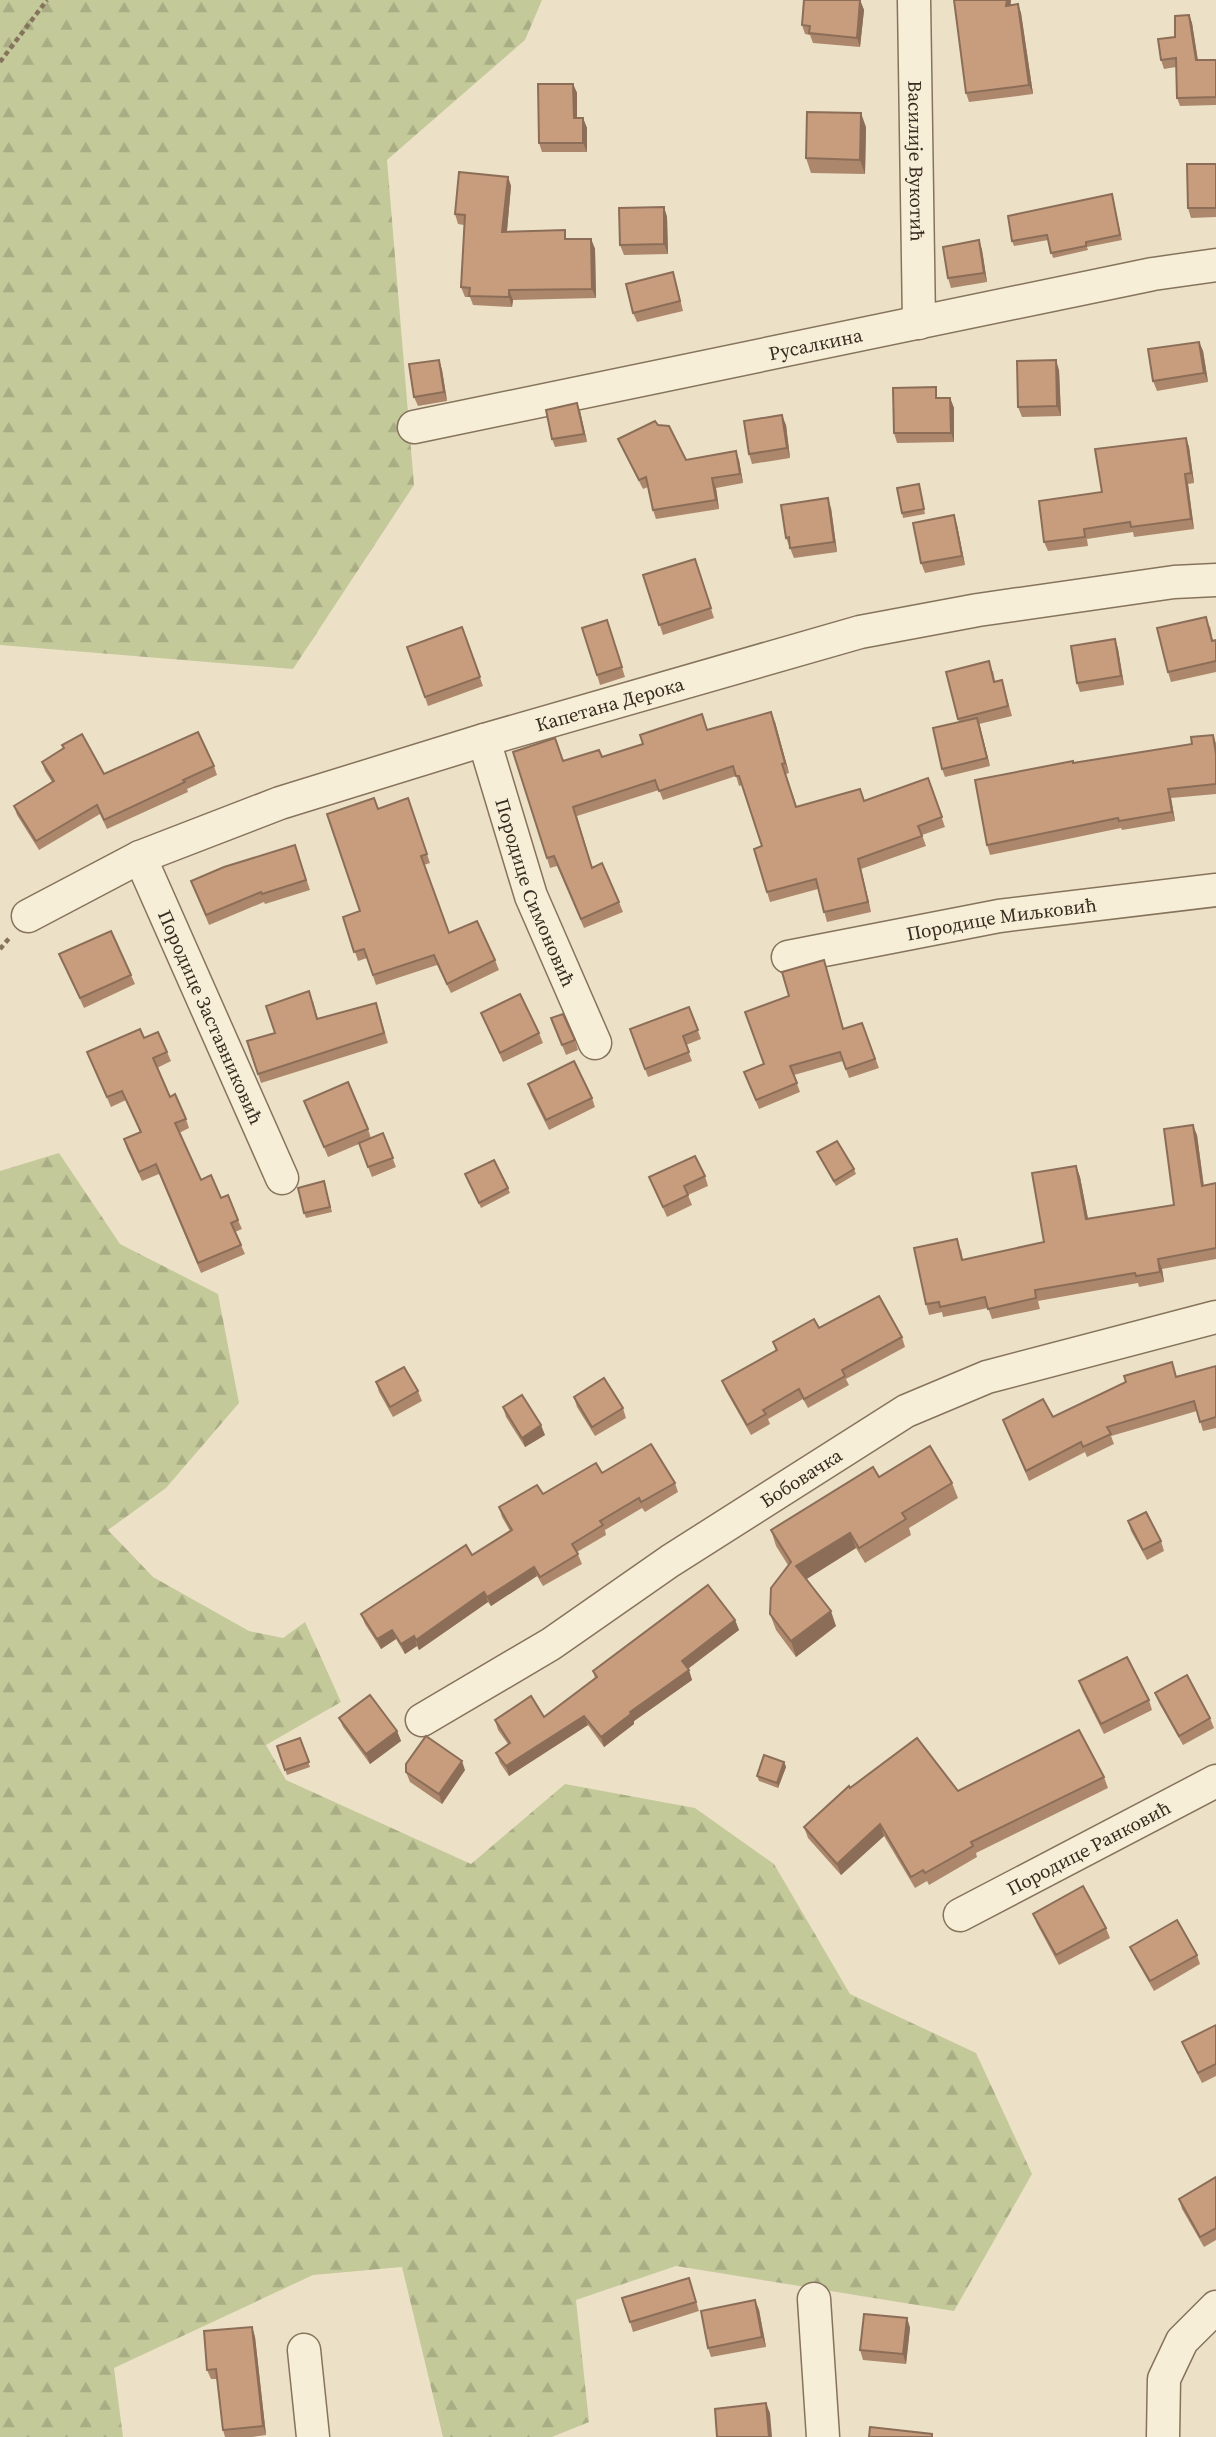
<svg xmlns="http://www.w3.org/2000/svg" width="1216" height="2437" viewBox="0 0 1216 2437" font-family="'Source Serif 4',serif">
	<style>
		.forest { fill: url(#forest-firs) }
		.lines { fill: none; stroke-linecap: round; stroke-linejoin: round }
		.minor-casing { stroke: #86735c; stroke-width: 35 }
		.path { stroke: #86735c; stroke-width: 4.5; stroke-dasharray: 5 3.5; stroke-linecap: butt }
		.minor { stroke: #f7eed8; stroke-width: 32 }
		.wall { fill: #ac876c }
		.shaded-wall { fill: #8c6e58 }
		.building { fill: #c89d7e; stroke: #8c6e58; stroke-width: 2 }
		.labels { text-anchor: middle; stroke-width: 5; stroke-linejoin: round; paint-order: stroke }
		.street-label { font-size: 19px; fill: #372b1f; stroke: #f4ebd5 }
	</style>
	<defs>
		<pattern id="forest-firs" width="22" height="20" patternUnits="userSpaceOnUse" patternTransform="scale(1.75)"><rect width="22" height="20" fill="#c4c99a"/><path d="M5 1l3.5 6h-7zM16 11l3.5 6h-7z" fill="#a9ad84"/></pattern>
	</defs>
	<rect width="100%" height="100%" fill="#ece1c6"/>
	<g class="forest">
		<polygon points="0,0 542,0 525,40 387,160 414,485 293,669 0,645"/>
		<polygon points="59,1153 120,1244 218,1294 239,1403 166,1488 108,1530 153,1577 249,1631 283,1638 305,1622 341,1702 266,1745 286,1780 471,1864 565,1784 695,1808 774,1864 850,1994 976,2053 1032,2174 954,2311 676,2266 576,2300 589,2422 552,2437 443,2437 402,2267 313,2275 114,2368 123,2437 0,2437 0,1171"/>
	</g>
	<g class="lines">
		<g class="minor-casing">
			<g id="minor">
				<path id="s1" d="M 914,0 L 919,323"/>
				<path id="s2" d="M 414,427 L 1153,274 L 1216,265"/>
				<path id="s3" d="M 484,740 L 531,896 L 595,1043"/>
				<path id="s4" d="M 140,857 L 282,1178"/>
				<path id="s5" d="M 28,916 L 140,857 L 280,803 L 484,740 L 860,632 L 978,610 L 1174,582 L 1216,580"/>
				<path id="s6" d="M 788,957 L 999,916 L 1216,890"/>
				<path id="s7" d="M 422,1720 L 551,1644 L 670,1561 L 906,1411 L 987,1377 L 1216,1317"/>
				<path id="s8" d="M 960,1915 L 1216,1781"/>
				<polyline points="814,2299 823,2437"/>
				<polyline points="304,2350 313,2437"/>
				<polyline points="1163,2437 1164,2379 1182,2341 1216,2307"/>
			</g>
		</g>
		<g class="path">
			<polyline points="0,62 47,0"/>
			<polyline points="0,949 11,936"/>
		</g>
		<use href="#minor" class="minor"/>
	</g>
	<g class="wall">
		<polygon points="860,0 864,10 860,47 813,43 810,35 805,34 802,25"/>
		<polygon points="1018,4 1021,13 1033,94 969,102 966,93 1010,5"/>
		<polygon points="1189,15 1192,23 1198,60 1216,60 1216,105 1180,106 1177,98 1176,67 1164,69 1161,60"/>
		<polygon points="573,84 577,93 577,118 583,118 587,128 587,152 542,152 539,143"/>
		<polygon points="866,127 865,174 811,173 806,158"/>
		<polygon points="1216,164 1216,217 1191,218 1188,208"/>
		<polygon points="508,177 511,186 507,231 568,239 591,239 595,249 596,298 513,300 512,307 473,305 470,297 465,297 461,287 464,225 458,224 455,214"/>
		<polygon points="1113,199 1122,240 1087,247 1088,250 1053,258 1048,240 1014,246 1012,241"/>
		<polygon points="664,207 667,217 668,254 624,255 620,245"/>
		<polygon points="979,240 982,250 987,282 951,288 948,278"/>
		<polygon points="676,282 683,311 637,322 633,313"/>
		<polygon points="1199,342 1203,351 1208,382 1157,391 1153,381"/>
		<polygon points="439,360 442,370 447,401 418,406 414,397"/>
		<polygon points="1059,370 1061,416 1022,417 1018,407"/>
		<polygon points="939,398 950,398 954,408 954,442 897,443 894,433"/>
		<polygon points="577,403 580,411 587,442 555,447 552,439"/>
		<polygon points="786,425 790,458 752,464 749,454"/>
		<polygon points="1186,438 1189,447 1194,483 1188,484 1194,529 1134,537 1133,532 1087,539 1088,546 1048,551 1044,542 1102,492"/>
		<polygon points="618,439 686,460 739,460 743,483 716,488 719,509 656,519 653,510 648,487 643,489 622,448"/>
		<polygon points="920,488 925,514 903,518 902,513"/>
		<polygon points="831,508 837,552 794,558 786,538"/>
		<polygon points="957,525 965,565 925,573 921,563"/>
		<polygon points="695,559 714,618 663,635 643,575"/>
		<polygon points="1210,626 1213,641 1216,640 1216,672 1171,682 1168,672"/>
		<polygon points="462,627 483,686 428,706 407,647"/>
		<polygon points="610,629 625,677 600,685 597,675"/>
		<polygon points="1115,639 1118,649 1124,685 1080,692 1077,683"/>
		<polygon points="993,671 995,681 1002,680 1012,716 979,724 990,766 945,777 942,769 959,722 946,672"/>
		<polygon points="775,722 789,773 786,774 797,807 865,801 928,778 945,827 922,835 926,846 861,869 871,912 827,922 818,889 770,902 767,892 762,846 742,785 739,786 736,776 663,800 659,790 577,816 592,867 619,902 623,912 584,928 557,866 550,868 547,858 563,761 602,757 707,730"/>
		<polygon points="1213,735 1216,743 1216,794 1171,798 1175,821 1122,830 1121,828 990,855 987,845 1074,763 1192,744"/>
		<polygon points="42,762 104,774 214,766 217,775 187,789 188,792 107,829 100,814 39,850 17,815 14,806 52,782 45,771"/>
		<polygon points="408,798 430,863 424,865 449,933 495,960 499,970 451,993 437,965 376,985 367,958 358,961 343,917 360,911 378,809"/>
		<polygon points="295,845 310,890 265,904 264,902 209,925 191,881"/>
		<polygon points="59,954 131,975 135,984 84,1008"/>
		<polygon points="827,970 844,1029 862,1023 879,1068 849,1078 843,1061 794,1075 800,1092 759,1109 744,1072 764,1064 789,996"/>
		<polygon points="313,1001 318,1019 379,1012 388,1043 261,1083 247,1041 275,1033"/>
		<polygon points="689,1007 701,1039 686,1045 692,1061 648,1077 630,1029"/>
		<polygon points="481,1013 539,1033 543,1043 503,1062"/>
		<polygon points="551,1018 575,1040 578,1050 566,1055"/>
		<polygon points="144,1038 167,1052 171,1061 157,1068 170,1097 186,1119 189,1128 179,1133 201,1180 221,1198 238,1220 242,1229 235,1232 245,1254 201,1273 159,1174 142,1181 127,1149 124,1139 140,1132 126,1100 111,1107 87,1052"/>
		<polygon points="528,1084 592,1098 595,1107 549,1130 531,1094"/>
		<polygon points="304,1101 368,1129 371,1138 383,1133 396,1167 372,1177 359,1144 328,1157"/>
		<polygon points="1197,1135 1204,1186 1216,1184 1216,1259 1162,1269 1164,1282 1139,1287 1138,1283 1038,1301 1040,1309 992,1319 988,1308 943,1317 942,1312 929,1315 926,1304 961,1249 963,1260 1044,1242 1076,1166 1080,1177 1088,1219 1174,1205"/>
		<polygon points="817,1152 854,1169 856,1174 836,1186"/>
		<polygon points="465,1174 508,1188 510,1193 481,1208"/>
		<polygon points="705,1176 708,1186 688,1195 692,1205 667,1217 649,1177"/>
		<polygon points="325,1186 332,1212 306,1218 304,1213"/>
		<polygon points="819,1328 902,1337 905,1347 846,1379 849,1385 808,1408 803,1399 768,1419 770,1424 751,1435 726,1391 722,1381 776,1351 773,1342"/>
		<polygon points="1216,1366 1216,1428 1203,1431 1197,1411 1111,1436 1114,1444 1087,1457 1085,1452 1029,1481 1003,1420 1053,1417 1177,1376"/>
		<polygon points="376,1382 418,1391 422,1401 393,1417 379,1392"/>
		<polygon points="574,1397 623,1408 626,1418 595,1436 577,1407"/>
		<polygon points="503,1407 545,1435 525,1447 506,1417"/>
		<polygon points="602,1473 675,1483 678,1492 645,1512 642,1508 605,1530 606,1535 577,1552 582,1564 543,1586 537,1576 491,1606 488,1602 419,1650 417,1646 405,1654 396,1639 381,1649 365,1624 361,1614 472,1555 510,1531 502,1517 499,1507 543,1494"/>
		<polygon points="879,1477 952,1483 958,1498 909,1528 911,1535 865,1563 856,1548 806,1579 836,1626 796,1657 776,1630 770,1614 788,1565 776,1546 771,1530"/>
		<polygon points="1128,1521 1161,1541 1164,1551 1147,1560 1131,1531"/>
		<polygon points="735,1620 739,1630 688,1669 692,1680 634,1721 634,1724 604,1747 588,1725 509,1776 500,1763 496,1753 508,1744 498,1730 495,1720 544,1717 595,1678 593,1671"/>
		<polygon points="1079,1681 1149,1700 1152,1710 1104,1734 1082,1690"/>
		<polygon points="1155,1693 1210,1718 1214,1728 1183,1745 1159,1703"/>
		<polygon points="339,1718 397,1731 401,1741 370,1764 343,1727"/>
		<polygon points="300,1738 310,1767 287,1775 277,1746"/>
		<polygon points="784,1762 786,1767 778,1788 759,1781 757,1776"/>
		<polygon points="465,1770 442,1804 410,1782 406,1772"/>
		<polygon points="1104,1777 1108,1788 976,1853 977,1857 929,1885 927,1881 915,1888 884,1836 841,1875 808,1838 804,1827 850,1788 958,1791"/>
		<polygon points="1033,1914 1106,1928 1110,1938 1059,1965 1037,1924"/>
		<polygon points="1130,1947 1197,1955 1200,1964 1154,1991 1134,1956"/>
		<polygon points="1216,2025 1216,2076 1202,2083 1186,2051 1182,2042"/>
		<polygon points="1216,2177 1216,2240 1204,2247 1182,2209 1179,2199"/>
		<polygon points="692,2288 699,2311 633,2332 630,2322"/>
		<polygon points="755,2300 759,2310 766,2347 711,2357 708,2348"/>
		<polygon points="907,2318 910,2328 906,2364 863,2360 860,2350"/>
		<polygon points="252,2327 255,2337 266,2435 252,2437 225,2437 223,2430 217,2379 211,2379 207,2370"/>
	</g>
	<g class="shaded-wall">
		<polygon points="860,0 864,10 860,47 857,38"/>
		<polygon points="1007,0 1011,0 1010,15 1006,6"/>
		<polygon points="1018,4 1021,13 1033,94 1029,85"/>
		<polygon points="1189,15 1192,23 1199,69 1196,60"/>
		<polygon points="573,84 577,93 577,128 574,118"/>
		<polygon points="861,113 866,127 865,174 860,160"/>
		<polygon points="583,118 587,128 587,152 583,143"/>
		<polygon points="508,177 511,186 506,241 502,232"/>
		<polygon points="664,207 667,217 668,254 664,244"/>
		<polygon points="591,239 595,249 596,298 592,289"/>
		<polygon points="979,240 982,250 987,282 984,273"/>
		<polygon points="509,290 513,300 512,307 509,297"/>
		<polygon points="1199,342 1203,351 1208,382 1204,373"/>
		<polygon points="439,360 442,370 447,401 444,392"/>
		<polygon points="1056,360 1059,370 1061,416 1057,406"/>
		<polygon points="950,398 954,408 954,442 951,433"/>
		<polygon points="577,403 580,411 587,442 584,434"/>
		<polygon points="782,415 786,425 790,458 787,448"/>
		<polygon points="1186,438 1189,447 1194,483 1191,473"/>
		<polygon points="736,451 739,460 743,483 740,474"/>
		<polygon points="1185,474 1188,484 1194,529 1191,519"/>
		<polygon points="712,478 716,488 719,509 716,500"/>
		<polygon points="828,498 831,508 837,552 834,542"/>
		<polygon points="954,515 957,525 965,565 962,556"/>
		<polygon points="1115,639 1118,649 1124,685 1121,676"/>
		<polygon points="771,712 775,722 789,773 785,763"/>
		<polygon points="977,718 980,726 990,766 987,758"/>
		<polygon points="1168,789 1171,798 1175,821 1172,812"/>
		<polygon points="858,859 861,869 871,912 868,902"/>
		<polygon points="1193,1125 1197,1135 1205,1197 1202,1186"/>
		<polygon points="1076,1166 1080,1177 1090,1229 1086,1219"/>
		<polygon points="1158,1259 1162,1269 1164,1282 1160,1272"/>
		<polygon points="541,1425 545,1435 525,1447 522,1438"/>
		<polygon points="850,1533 856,1548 802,1582 796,1566"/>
		<polygon points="534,1567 537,1576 491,1606 487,1597"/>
		<polygon points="484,1592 488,1602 419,1650 416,1640"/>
		<polygon points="831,1611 836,1626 796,1657 791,1641"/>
		<polygon points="735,1620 739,1630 686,1670 682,1661"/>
		<polygon points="392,1630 396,1639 381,1649 377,1639"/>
		<polygon points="414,1636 417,1646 405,1654 401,1644"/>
		<polygon points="689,1670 692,1680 634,1721 634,1724 604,1747 601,1737 630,1712"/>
		<polygon points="584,1716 588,1725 509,1776 506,1766"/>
		<polygon points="397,1731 401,1741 370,1764 366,1754"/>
		<polygon points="462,1761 465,1770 442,1804 439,1794"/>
		<polygon points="784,1762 786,1767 778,1788 777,1783"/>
		<polygon points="880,1824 884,1836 841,1875 837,1864"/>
		<polygon points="755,2300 759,2310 766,2347 762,2337"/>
		<polygon points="907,2318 910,2328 906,2364 903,2354"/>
		<polygon points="252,2327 255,2337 266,2435 263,2426"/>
		<polygon points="766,2403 770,2413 772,2437 769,2437"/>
	</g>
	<g class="building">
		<polygon points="804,0 860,0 857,38 809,33 810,26 802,25"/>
		<polygon points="954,0 1007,0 1006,6 1018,4 1029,85 966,93"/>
		<polygon points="1189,15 1196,60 1216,60 1216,97 1177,98 1176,58 1161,60 1158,39 1175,37 1175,16"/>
		<polygon points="538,84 573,84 574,118 583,118 583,143 539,143"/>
		<polygon points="807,112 861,113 860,160 806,158"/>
		<polygon points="1187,164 1216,164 1216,208 1188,208"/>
		<polygon points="459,172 508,177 502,232 565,230 565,239 591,239 592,289 509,290 509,297 469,296 470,288 461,287 465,215 455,214"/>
		<polygon points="1112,194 1120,235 1086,242 1086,246 1051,253 1047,235 1012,241 1008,216"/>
		<polygon points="664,207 664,244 620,245 619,208"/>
		<polygon points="979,240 984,273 948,278 943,247"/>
		<polygon points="673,272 680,301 633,313 626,284"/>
		<polygon points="1199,342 1204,373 1153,381 1148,349"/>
		<polygon points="439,360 444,392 414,397 409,364"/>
		<polygon points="1056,360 1057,406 1018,407 1017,361"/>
		<polygon points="936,387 936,398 950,398 951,433 894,433 893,388"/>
		<polygon points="577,403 584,434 552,439 546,410"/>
		<polygon points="782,415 787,448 749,454 744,421"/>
		<polygon points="655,421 658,425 669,426 686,460 736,451 740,474 712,478 716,500 653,510 646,477 639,480 618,439"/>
		<polygon points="1186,438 1191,473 1185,474 1191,519 1131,527 1130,522 1084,529 1085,537 1044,542 1039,501 1102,492 1095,449"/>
		<polygon points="919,484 924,509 902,513 897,488"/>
		<polygon points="828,498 834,542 790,548 789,537 786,538 781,505"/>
		<polygon points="954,515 962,556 921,563 913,523"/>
		<polygon points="695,559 711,608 659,625 643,575"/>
		<polygon points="1206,617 1212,641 1216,640 1216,661 1168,672 1157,628"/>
		<polygon points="607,620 622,667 597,675 582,628"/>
		<polygon points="462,627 480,677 425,697 407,647"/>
		<polygon points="1115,639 1121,676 1077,683 1071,646"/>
		<polygon points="989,661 994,682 1002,680 1008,706 958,719 946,672"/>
		<polygon points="771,712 785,763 782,764 796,807 860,789 864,801 928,778 942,817 918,826 922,836 858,859 868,902 824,912 816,879 767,892 754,849 762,846 739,776 736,776 733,766 659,791 655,780 573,807 592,868 602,863 619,902 581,919 554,856 547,858 513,752 555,738 563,761 599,750 602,757 643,744 640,735 702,714 707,730"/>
		<polygon points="977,718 987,758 942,769 933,728"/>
		<polygon points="198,732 214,766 183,780 185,782 104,820 97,805 36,841 14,806 54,781 42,762 64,748 62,745 82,734 104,774"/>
		<polygon points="1213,735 1216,754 1216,784 1168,789 1172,812 1119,821 1118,818 987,845 975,780 1073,761 1073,763 1192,744 1191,737"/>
		<polygon points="374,798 378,809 408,798 427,854 421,856 449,933 477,921 495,960 447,984 434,955 373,975 364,949 354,952 343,917 360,911 327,814"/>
		<polygon points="295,845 306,880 262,894 261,892 206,915 191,881 224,867"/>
		<polygon points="111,931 131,975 80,998 59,954"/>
		<polygon points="824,960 843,1029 862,1023 875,1059 846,1069 840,1052 790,1066 797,1083 756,1100 744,1072 764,1064 745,1012 789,996 782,972"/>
		<polygon points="309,991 317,1019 376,1003 384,1033 258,1074 247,1041 275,1033 266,1006"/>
		<polygon points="520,994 539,1033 500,1053 481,1013"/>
		<polygon points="689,1007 698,1030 683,1036 689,1052 645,1069 630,1029"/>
		<polygon points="563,1014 575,1040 562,1045 551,1018"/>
		<polygon points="140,1029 144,1038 158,1032 167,1052 153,1058 170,1097 175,1094 186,1119 175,1123 201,1180 211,1175 221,1198 228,1195 238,1220 231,1223 241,1245 198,1263 156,1164 139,1172 124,1139 141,1132 122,1091 107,1097 87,1052"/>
		<polygon points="574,1061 592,1098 546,1120 528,1084"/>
		<polygon points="348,1082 368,1129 324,1147 304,1101"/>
		<polygon points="1193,1125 1202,1186 1216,1183 1216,1248 1158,1259 1160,1272 1136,1276 1135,1273 1035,1290 1036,1298 988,1309 985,1297 940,1307 939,1302 926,1304 914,1248 957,1239 962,1260 1044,1242 1032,1173 1076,1166 1086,1219 1174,1205 1164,1129"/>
		<polygon points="383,1133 393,1158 368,1167 359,1143"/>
		<polygon points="837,1141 854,1169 834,1181 817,1152"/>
		<polygon points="695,1156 705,1176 684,1186 688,1195 663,1207 649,1177"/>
		<polygon points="494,1160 508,1188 479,1203 465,1174"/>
		<polygon points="324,1181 330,1207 304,1213 298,1188"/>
		<polygon points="879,1296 902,1337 842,1370 845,1376 804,1399 799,1389 763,1410 766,1414 747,1425 722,1381 777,1350 773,1342 814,1319 819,1328"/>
		<polygon points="1172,1362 1176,1377 1216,1366 1216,1417 1200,1422 1194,1401 1107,1427 1111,1434 1083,1447 1081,1442 1026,1471 1003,1420 1043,1399 1053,1417 1126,1382 1124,1376"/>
		<polygon points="404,1367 418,1391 390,1407 376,1382"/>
		<polygon points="604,1378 623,1408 592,1427 574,1397"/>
		<polygon points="522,1395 541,1425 522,1438 503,1407"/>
		<polygon points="651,1444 675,1483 641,1502 639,1498 600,1521 603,1525 572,1544 578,1554 540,1577 534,1567 487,1597 484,1592 416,1640 414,1636 401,1644 392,1630 377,1639 361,1614 466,1545 472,1555 512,1530 499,1507 537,1485 543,1494 596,1463 602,1473"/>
		<polygon points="930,1446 952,1483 902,1513 906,1519 859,1548 850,1533 796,1566 831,1611 791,1641 770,1614 771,1588 791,1562 771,1530 873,1467 879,1477"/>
		<polygon points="1146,1512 1161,1541 1143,1550 1128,1521"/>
		<polygon points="708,1585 735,1620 682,1661 689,1670 630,1712 631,1714 601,1737 584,1716 506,1766 496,1753 510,1743 495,1720 531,1696 544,1717 597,1677 593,1671"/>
		<polygon points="1127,1657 1149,1700 1101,1724 1079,1681"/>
		<polygon points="1187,1675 1210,1718 1179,1736 1155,1693"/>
		<polygon points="370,1695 397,1731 366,1754 339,1718"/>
		<polygon points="1079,1730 1104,1777 971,1842 973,1846 925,1873 923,1870 911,1877 880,1824 837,1864 804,1827 849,1786 850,1788 917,1738 958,1791"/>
		<polygon points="426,1736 462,1761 439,1794 406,1772 406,1764"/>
		<polygon points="300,1738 309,1762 285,1770 277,1746"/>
		<polygon points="764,1755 784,1762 777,1783 757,1776"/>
		<polygon points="1083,1886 1106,1928 1056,1955 1033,1914"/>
		<polygon points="1177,1920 1197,1955 1150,1981 1130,1947"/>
		<polygon points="1216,2025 1216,2064 1198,2073 1182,2042"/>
		<polygon points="1216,2177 1216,2228 1200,2237 1179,2199"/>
		<polygon points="689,2278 696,2302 630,2322 622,2298"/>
		<polygon points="755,2300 762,2337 708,2348 701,2311"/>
		<polygon points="864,2314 907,2318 903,2354 860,2350"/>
		<polygon points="252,2327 263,2426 223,2430 216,2369 207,2370 204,2331"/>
		<polygon points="766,2403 769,2437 717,2437 715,2409"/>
		<polygon points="870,2427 932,2434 932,2437 869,2437"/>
	</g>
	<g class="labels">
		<g class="street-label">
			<text dy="7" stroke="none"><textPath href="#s1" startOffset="161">Василије Вукотић</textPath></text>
			<text dy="7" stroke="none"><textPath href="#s2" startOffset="410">Русалкина</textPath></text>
			<text dy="7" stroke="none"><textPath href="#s5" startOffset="621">Капетана Дерока</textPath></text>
			<text dy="7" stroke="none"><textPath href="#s3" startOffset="161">Породице Симоновић</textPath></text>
			<text dy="7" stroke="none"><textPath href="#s6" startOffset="217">Породице Миљковић</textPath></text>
			<text dy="7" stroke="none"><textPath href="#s4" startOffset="175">Породице Заставниковић</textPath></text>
			<text dy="7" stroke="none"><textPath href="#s7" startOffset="450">Бобовачка</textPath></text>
			<text dy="7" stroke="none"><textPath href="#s8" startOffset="145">Породице Ранковић</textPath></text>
		</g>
	</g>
</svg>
